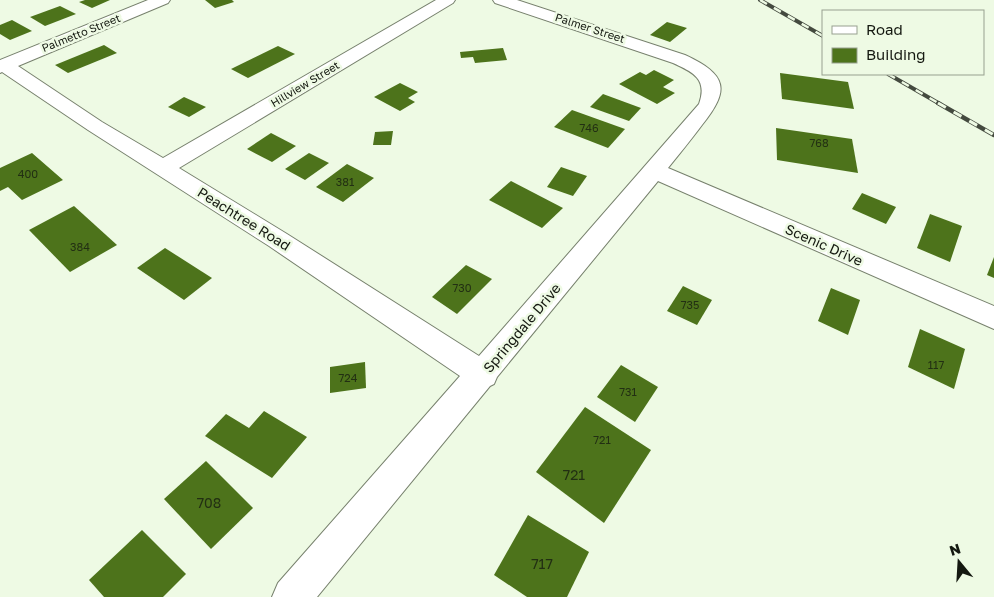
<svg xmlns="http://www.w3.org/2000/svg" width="994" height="597" viewBox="0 0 994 597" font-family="'Golos Text',sans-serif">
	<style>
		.building { fill: #4d731b }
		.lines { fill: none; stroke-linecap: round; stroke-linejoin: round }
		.minor-casing { stroke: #77816d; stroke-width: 2 }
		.minor { fill: #fff; fill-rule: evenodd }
		.rail-far1-casing { stroke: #444a3f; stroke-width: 4 }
		.rail-casing { stroke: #444a3f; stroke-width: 4.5 }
		.rail-far1 { stroke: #eefae4; stroke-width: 2.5; stroke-dasharray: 8; stroke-linecap: butt }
		.rail { stroke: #eefae4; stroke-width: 3; stroke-dasharray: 9; stroke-linecap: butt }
		.labels { text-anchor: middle; stroke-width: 5; stroke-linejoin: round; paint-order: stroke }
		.far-street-label { font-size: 11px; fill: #141810; stroke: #eefae4 }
		.number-label { font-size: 11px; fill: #222f13 }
		.street-label { font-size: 14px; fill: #141810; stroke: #eefae4 }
		.near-number-label { font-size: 14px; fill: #222f13 }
	</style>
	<rect width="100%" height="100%" fill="#eefae4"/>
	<g class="building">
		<polygon points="85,0 110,0 92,8 79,2"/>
		<polygon points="205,0 232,0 234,2 215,8"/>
		<polygon points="60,6 76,14 45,26 30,17"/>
		<polygon points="12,20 32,31 10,40 0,34 0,25"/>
		<polygon points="667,22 687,28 670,42 650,35"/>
		<polygon points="104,45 117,53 68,73 55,65"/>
		<polygon points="278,46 295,54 248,78 231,69"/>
		<polygon points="503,48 507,60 475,63 473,57 461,58 460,52"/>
		<polygon points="654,70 674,80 663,87 675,93 657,104 619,84 640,72 646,75"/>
		<polygon points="780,73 848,82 854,109 782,99"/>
		<polygon points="400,83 418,92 408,98 415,102 400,111 374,97"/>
		<polygon points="603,94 641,108 629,121 590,107"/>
		<polygon points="184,97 206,107 189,117 168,107"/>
		<polygon points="572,110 625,129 608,148 554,127"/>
		<polygon points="776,128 852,139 858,173 777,160"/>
		<polygon points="393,131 391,145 373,145 375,132"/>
		<polygon points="271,133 296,146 272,162 247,149"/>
		<polygon points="32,153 63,180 22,200 8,187 0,191 0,168"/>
		<polygon points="309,153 329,163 305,180 285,169"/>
		<polygon points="347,164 374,178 343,202 316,187"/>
		<polygon points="561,167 587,176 573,196 547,187"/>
		<polygon points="511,181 563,208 542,228 489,200"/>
		<polygon points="862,193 896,207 886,224 852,209"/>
		<polygon points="74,206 117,245 70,272 29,230"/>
		<polygon points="930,214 962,226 950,262 917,248"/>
		<polygon points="165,248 212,278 184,300 137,268"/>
		<polygon points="994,257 994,278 987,275"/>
		<polygon points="466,265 492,279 457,314 432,297"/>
		<polygon points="683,286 712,300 697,325 667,311"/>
		<polygon points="831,288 860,300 848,335 818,321"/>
		<polygon points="920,329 965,349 954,389 908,367"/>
		<polygon points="365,362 366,388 330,393 330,367"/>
		<polygon points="621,365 658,387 635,422 597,397"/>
		<polygon points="585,407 651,450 604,523 536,472"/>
		<polygon points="264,411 307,437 272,478 205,436 226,414 249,428"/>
		<polygon points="206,461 253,508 211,549 164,499"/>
		<polygon points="528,515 589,552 567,597 527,597 494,575"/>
		<polygon points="142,530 186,574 163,597 104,597 89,580"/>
	</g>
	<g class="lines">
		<g class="minor-casing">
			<path id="minor" d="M 148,0 L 170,0 L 168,3 L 18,66 L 102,122 L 163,158 L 436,0 L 455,0 L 453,3 L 179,168 L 287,234 L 479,356 L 699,104 C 708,79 693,72 673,63 L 495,3 L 493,0 L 517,0 L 685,55 C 728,75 730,90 702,125 C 691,140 679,154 668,168 L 994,306 L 994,329 L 658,181 L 497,377 L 494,384 L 490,386 L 317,597 L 272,597 L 278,583 L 460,376 L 269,246 L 88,130 L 2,72 L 0,73 L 0,60 Z"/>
		</g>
		<use href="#minor" class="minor"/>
		<g class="rail-far1-casing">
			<g id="rail-far1">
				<polyline points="760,0 823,36"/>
				<polyline points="888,74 940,104"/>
			</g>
		</g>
		<g class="rail-casing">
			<polyline id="rail" points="938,103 994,135"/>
		</g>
		<use href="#rail-far1" class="rail-far1"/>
		<use href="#rail" class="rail"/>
	</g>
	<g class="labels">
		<g class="far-street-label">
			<text transform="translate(590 28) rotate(18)" y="4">Palmer Street</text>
			<text transform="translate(81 33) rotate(-22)" y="4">Palmetto Street</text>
			<text transform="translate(305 84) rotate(-31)" y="4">Hillview Street</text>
		</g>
		<g class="number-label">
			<text x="589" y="132">746</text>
			<text x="819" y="147">768</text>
			<text x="28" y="178">400</text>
			<text x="345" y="186">381</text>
			<text x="80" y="251">384</text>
			<text x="462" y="292">730</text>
			<text x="690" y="309">735</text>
			<text x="936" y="369">117</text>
			<text x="348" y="382">724</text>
			<text x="628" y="396">731</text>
			<text x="602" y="444">721</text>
		</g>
		<g class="street-label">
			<text transform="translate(244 219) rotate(32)" y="5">Peachtree Road</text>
			<text transform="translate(824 245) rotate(24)" y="5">Scenic Drive</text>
			<text transform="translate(522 328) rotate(-50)" y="5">Springdale Drive</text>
		</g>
		<g class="near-number-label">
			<text x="574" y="480">721</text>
			<text x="209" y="508">708</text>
			<text x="542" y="569">717</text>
		</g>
	</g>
	<rect x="822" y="10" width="162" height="65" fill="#eefae4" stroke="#97a08f"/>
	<rect x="832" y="26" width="25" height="8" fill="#ffffff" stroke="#97a08f"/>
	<text x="866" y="35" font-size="15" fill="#141810">Road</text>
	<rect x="832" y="48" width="25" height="15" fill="#4d731b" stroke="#97a08f"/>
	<text x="866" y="60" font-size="15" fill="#141810">Building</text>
	<g transform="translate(959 562) rotate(342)" stroke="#eefae4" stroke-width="4" paint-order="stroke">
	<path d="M0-4L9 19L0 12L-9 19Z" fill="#141810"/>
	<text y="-8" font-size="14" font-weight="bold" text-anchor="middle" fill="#141810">N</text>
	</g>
</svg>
